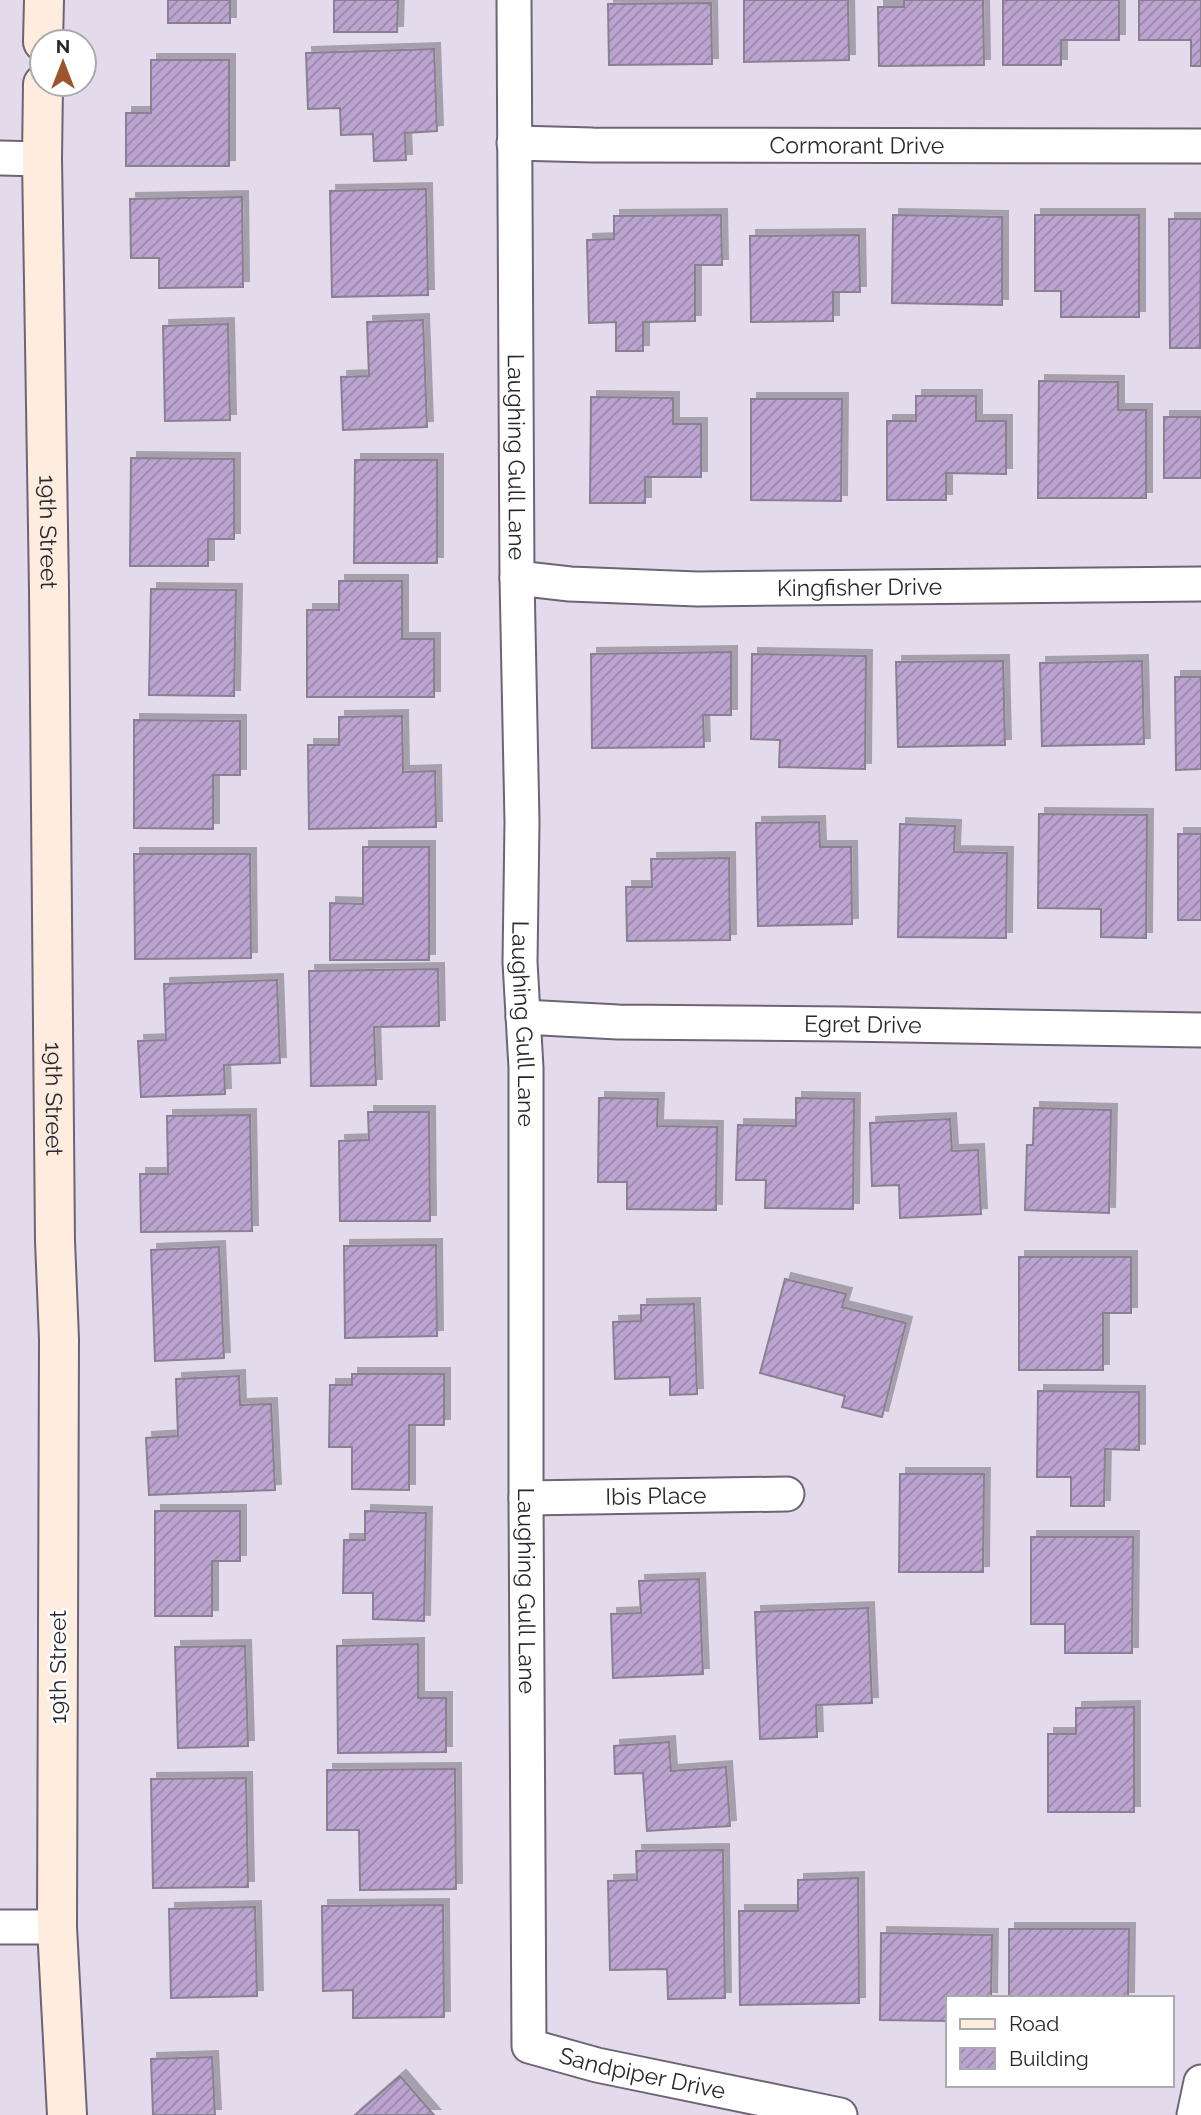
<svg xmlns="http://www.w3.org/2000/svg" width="1201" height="2115" viewBox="0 0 1201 2115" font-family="Raleway,sans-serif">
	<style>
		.building { fill: url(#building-hatch); stroke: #898091; stroke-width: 2; filter: url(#shadow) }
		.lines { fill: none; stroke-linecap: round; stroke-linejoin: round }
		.street-casing { stroke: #6d6474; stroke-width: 37 }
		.secondary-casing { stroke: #6d6474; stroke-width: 42 }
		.street { stroke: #fff; stroke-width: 33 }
		.secondary { stroke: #feecdf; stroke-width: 38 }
		.labels { text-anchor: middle; stroke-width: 5; stroke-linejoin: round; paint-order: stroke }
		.street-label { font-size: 23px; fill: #2a272e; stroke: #fff }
	</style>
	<defs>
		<pattern id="building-hatch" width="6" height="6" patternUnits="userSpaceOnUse" patternTransform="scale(1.75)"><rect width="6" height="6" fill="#bca4d1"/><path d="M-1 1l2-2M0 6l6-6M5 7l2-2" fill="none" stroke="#9986aa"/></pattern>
		<filter id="shadow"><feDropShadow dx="6" dy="-6" stdDeviation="0" flood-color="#0004"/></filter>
	</defs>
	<rect width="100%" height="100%" fill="#e3daec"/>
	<g class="building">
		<rect x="168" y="0" width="62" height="23"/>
		<polygon points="334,0 398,0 397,32 334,32"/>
		<polygon points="744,0 848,0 849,60 744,62"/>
		<polygon points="904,0 983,0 984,65 879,66 878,7 904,7"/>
		<polygon points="1003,0 1119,0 1119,40 1061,40 1061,65 1003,65"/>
		<polygon points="1139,0 1201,0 1201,66 1191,66 1191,40 1139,40"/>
		<polygon points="711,3 712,64 609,65 608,4"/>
		<polygon points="434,49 437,131 405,133 406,160 374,161 373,134 341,135 340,108 308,109 306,53"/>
		<polygon points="151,60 229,60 229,166 126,166 126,113 151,113"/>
		<polygon points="426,189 428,295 332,297 330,191"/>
		<polygon points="242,197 243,287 159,288 159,258 131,258 130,199"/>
		<polygon points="721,215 722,265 695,265 695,321 643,322 643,351 616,351 616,322 589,323 587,240 614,239 614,216"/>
		<polygon points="893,215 1002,217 1002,305 892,303"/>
		<polygon points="1035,215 1139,215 1139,317 1061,317 1061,291 1035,291"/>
		<polygon points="1169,219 1201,219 1200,348 1170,348"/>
		<polygon points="859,235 860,292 833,292 833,321 751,322 750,236"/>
		<polygon points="423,320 427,427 343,430 341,377 369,376 367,322"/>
		<polygon points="228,324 230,420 165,421 163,326"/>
		<polygon points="1039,381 1118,382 1118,410 1146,410 1146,498 1038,498"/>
		<polygon points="916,396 976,396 976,421 1006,421 1006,474 946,473 946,500 887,500 887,421 916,421"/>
		<polygon points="591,397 673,398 673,424 701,424 701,477 645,477 645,503 590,503"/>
		<polygon points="751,399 842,399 841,501 751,500"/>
		<rect x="1164" y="417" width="37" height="61"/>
		<polygon points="131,458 234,459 234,539 208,539 208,566 130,566"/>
		<polygon points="355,460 437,460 437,563 354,563"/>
		<polygon points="339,581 402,581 402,639 434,639 434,697 307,697 307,610 339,610"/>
		<polygon points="151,589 236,590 234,696 149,695"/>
		<polygon points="731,652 731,715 703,715 704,747 592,748 591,654"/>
		<polygon points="752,654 866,656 865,769 779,767 780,740 751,739"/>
		<polygon points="1003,661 1005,745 898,747 896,662"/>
		<polygon points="1142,661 1144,744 1042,746 1040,663"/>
		<polygon points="1175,677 1201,677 1201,769 1176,770"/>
		<polygon points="402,716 403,772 435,771 436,827 309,829 308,745 339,745 339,717"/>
		<polygon points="134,720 240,721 240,775 213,775 213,829 134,828"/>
		<polygon points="1039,814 1147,815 1146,938 1101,937 1101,909 1038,908"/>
		<polygon points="819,822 820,847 851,847 852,924 758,926 756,823"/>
		<polygon points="900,824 955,826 954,852 1007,853 1006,938 898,937"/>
		<rect x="1178" y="834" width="23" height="86"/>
		<polygon points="363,847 429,847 429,960 330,960 330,903 363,904"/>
		<polygon points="134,854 250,854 251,958 135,959"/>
		<polygon points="729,858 730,940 627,941 626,887 652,887 651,859"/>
		<polygon points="438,969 439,1026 374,1027 376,1085 311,1086 309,971"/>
		<polygon points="277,980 280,1063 224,1065 225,1094 141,1097 138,1041 166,1040 164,984"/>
		<polygon points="599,1098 658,1099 657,1126 717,1127 716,1210 627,1209 627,1182 598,1182"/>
		<polygon points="796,1098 854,1099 853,1209 765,1208 766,1180 736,1180 738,1125 796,1126"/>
		<polygon points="1034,1108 1111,1110 1109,1213 1025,1210 1027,1145 1033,1145"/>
		<polygon points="368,1112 429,1112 430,1221 340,1221 339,1141 369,1140"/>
		<polygon points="250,1115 252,1231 141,1232 140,1174 168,1174 167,1116"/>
		<polygon points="950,1119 952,1151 978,1150 981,1214 900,1218 899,1185 872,1186 870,1123"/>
		<polygon points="436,1245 437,1336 345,1338 344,1246"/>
		<polygon points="219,1247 224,1358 155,1361 151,1250"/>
		<polygon points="1019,1257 1131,1257 1131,1313 1103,1313 1103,1370 1019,1370"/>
		<polygon points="785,1279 846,1294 842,1307 906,1323 882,1417 842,1407 845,1396 760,1373"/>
		<polygon points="694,1304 697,1394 670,1395 670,1377 615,1379 613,1322 641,1321 641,1305"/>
		<polygon points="352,1374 444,1374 444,1425 409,1425 409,1490 352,1489 352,1447 329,1447 330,1385 352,1385"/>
		<polygon points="239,1376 240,1405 271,1404 275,1490 149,1495 146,1438 178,1436 176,1379"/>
		<polygon points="1038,1391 1139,1392 1139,1450 1105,1449 1104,1506 1071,1506 1071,1477 1037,1477"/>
		<polygon points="900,1474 984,1474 983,1572 899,1572"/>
		<polygon points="155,1511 240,1511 240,1561 212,1561 212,1616 155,1616"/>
		<polygon points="365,1511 426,1513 424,1621 373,1619 373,1593 343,1593 344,1540 365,1540"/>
		<polygon points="1031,1537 1133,1537 1132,1653 1065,1653 1065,1624 1031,1624"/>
		<polygon points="699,1579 703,1674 613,1678 611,1614 641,1613 639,1581"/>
		<polygon points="868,1608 872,1703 816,1705 817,1737 760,1739 755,1612"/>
		<polygon points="418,1644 418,1698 446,1698 446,1752 338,1753 337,1646"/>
		<polygon points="245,1646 248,1746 178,1748 175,1647"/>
		<polygon points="1134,1707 1134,1812 1048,1812 1048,1734 1076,1734 1076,1708"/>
		<polygon points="669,1742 671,1771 726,1767 730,1826 647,1831 643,1773 615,1774 614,1746"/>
		<polygon points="455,1769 456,1889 360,1890 359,1830 327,1830 327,1770"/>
		<polygon points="246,1778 248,1887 153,1888 151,1779"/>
		<polygon points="723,1850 725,1998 668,1999 667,1969 610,1970 608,1881 637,1880 636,1851"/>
		<polygon points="858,1878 859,2003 740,2005 739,1911 798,1911 798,1880"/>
		<polygon points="443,1905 444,2017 353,2018 353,1990 323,1991 322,1906"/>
		<polygon points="255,1907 257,1996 171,1998 169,1909"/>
		<polygon points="1009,1929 1129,1929 1128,1998 1009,1998"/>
		<polygon points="881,1933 992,1935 991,1998 947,1998 947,2021 880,2020"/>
		<polygon points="212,2057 215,2115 153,2115 151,2059"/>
		<polygon points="400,2076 434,2115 355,2115"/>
	</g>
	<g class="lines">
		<g class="street-casing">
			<g id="street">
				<path id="s1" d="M 514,0 L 517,578 L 522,822 L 520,962 L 526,1068 L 526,1498 L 529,2046 L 597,2065 L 840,2115"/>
				<path id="s2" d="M 514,143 L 593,145 L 1201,146"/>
				<polyline points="0,158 42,159"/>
				<path id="s3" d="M 517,578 L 570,584 L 697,589 L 1201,584"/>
				<path id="s4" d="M 523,1017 L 618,1022 L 844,1024 L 1201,1030"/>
				<path id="s5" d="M 526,1498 L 787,1494"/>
				<polyline points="0,1927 57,1927"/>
				<polyline points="1194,2115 1201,2082"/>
			</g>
		</g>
		<g class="secondary-casing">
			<g id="secondary">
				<polyline points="43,42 44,0"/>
				<path id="s6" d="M 43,84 L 42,159 L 49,590 L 55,1241 L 59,1339 L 57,1927 L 67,2115"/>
			</g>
		</g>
		<use href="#street" class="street"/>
		<use href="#secondary" class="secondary"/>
	</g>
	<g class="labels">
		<g class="street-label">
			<text dy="8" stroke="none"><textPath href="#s2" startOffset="343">Cormorant Drive</textPath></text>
			<text dy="8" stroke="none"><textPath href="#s1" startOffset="457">Laughing Gull Lane</textPath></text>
			<text dy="8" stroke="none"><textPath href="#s6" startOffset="448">19th Street</textPath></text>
			<text dy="8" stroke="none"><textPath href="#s3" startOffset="343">Kingfisher Drive</textPath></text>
			<text dy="8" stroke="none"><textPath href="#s1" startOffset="1024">Laughing Gull Lane</textPath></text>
			<text dy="8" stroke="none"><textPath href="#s4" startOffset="340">Egret Drive</textPath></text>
			<text dy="8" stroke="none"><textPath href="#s6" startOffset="1015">19th Street</textPath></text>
			<text dy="8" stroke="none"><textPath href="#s5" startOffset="130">Ibis Place</textPath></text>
			<text dy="8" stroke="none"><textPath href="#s1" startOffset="1591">Laughing Gull Lane</textPath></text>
			<text transform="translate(58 1667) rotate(-90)" y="8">19th Street</text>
			<text dy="8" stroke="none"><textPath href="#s1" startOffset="2163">Sandpiper Drive</textPath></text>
		</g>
	</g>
	<rect x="946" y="1996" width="228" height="91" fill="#ffffff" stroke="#aaa9ab" stroke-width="2"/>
	<rect x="960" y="2019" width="35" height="10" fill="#feecdf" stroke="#aaa9ab" stroke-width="2"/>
	<text x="1009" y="2031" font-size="21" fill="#2a272e">Road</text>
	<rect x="960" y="2048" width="35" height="21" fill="url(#building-hatch)" stroke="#aaa9ab" stroke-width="2"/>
	<text x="1009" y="2066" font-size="21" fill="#2a272e">Building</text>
	<g transform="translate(63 63)"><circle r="33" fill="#ffffff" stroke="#aaa9ab" stroke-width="2"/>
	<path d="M0-5L12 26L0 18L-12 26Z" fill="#9b562b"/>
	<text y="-10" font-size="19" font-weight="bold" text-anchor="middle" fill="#2a272e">N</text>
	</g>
</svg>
